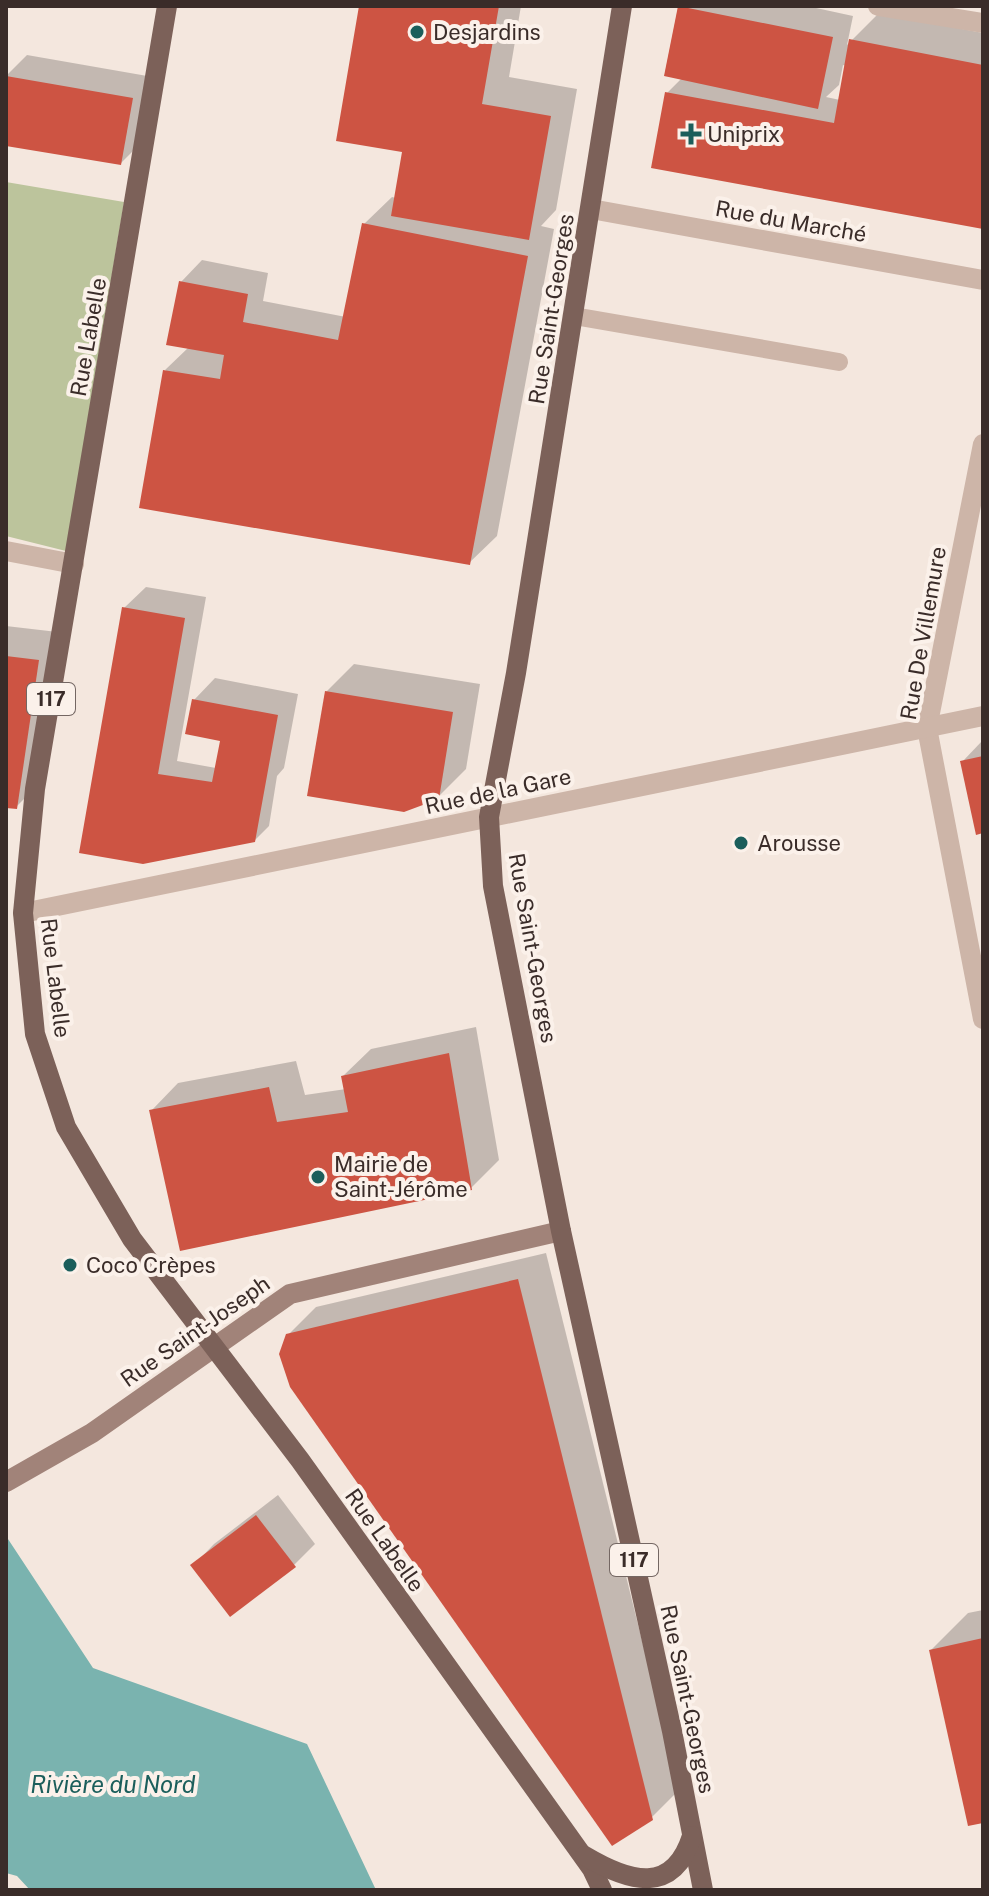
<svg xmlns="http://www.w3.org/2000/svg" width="989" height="1896" viewBox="0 0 989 1896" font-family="'Public Sans',sans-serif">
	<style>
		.green { fill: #bcc49c }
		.water { fill: #7ab3af }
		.shadow { fill: #0003; fill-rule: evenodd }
		.building { fill: #cd5443 }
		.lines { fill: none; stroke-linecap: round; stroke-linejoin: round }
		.lane { stroke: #cdb5a8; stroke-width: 18 }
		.street { stroke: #cdb5a8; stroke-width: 20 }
		.secondary { stroke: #a18379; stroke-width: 20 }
		.primary { stroke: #7c6159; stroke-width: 20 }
		.poi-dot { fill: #1b5e5b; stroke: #fbf1ea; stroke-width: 3 }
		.labels { text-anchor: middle; stroke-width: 8; stroke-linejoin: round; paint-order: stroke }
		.shield { fill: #fbf1ea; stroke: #746763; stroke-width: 2 }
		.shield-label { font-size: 20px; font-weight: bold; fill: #3a2c29 }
		.poi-label { font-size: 22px; fill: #3a2c29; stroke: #fbf1ea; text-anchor: start }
		.street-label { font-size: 22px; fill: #3a2c29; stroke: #fbf1ea }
		.water-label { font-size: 24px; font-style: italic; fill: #1b5e5b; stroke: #fbf1ea }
	</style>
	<rect width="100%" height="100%" fill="#f4e7de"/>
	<polygon class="green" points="6,182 124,202 66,551 6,536"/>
	<polygon class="water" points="6,1536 93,1668 307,1744 376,1890 30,1890 17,1876 6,1873"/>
	<g class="shadow">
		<polygon points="361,6 521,6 509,77 577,89 556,210 541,226 554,229 497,536 469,563 165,370 189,347 181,282 202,260 268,273 263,301 346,317 364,224 392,197 396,198 404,151"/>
		<path d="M 681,6 L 807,6 L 853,16 L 847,45 L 879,13 L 983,33 L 983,227 L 667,93 L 682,78 L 666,75 ZM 843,65 L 846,66 L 840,100 L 826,97 L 839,85 Z"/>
		<polygon points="27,55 153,77 142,142 121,163 6,144 6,76"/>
		<polygon points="146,587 206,597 177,761 216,768 222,739 194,700 215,678 298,694 284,768 277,776 269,826 254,841 143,862 124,608"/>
		<polygon points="6,626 66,633 43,780 16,807 6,806"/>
		<polygon points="354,664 480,684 466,769 438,797 326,692"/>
		<polygon points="983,740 983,831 962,762"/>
		<polygon points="6,963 8,998 6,1000"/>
		<polygon points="476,1027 499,1160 471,1188 151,1111 178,1083 296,1061 305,1095 346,1089 343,1076 371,1049"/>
		<polygon points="546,1253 679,1790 651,1818 288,1335 316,1307"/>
		<polygon points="278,1495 315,1544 294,1565 193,1566 214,1544"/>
		<polygon points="983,1610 983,1821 931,1650 968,1613"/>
	</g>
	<g class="building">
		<polygon points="359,6 499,6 482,104 551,116 529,240 391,216 402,152 336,141"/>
		<polygon points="678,6 833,37 818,109 664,76"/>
		<polygon points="849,39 983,65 983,229 651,168 665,92 834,123"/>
		<polygon points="6,76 133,98 121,165 6,146"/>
		<polygon points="362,223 528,256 470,565 139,508 163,370 220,379 224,355 166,345 179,281 248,294 243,322 338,340"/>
		<polygon points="122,607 185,618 158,774 212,782 220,741 185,734 192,699 278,715 255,842 143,864 79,853"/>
		<polygon points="6,656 39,660 17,809 6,808"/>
		<polygon points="325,691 453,712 439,799 404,812 307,796"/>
		<polygon points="983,756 983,833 976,835 960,761"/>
		<polygon points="449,1053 472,1190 180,1251 149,1110 269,1087 277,1122 348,1112 341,1076"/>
		<polygon points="518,1279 653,1820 612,1846 290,1387 279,1354 286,1334"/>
		<polygon points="256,1515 296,1567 230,1617 190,1565"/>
		<polygon points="983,1638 983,1823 968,1826 929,1650"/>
	</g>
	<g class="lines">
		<polyline class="lane" points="574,316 839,362"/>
		<g class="street">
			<polyline points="878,6 983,23"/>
			<polyline points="591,209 983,280"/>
			<polyline points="983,444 927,728 983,1019"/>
			<polyline points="6,551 74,564"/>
			<polyline points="23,913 983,716"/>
		</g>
		<polyline class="secondary" points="6,1482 92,1433 290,1294 561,1231"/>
		<g class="primary">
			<polyline points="167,6 35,789 23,913 35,1034 66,1127 132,1239 300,1460 592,1869 602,1890"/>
			<polyline points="622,6 516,673 489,817 493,886 561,1231 672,1731 703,1890"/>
			<path d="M 585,1856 C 629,1882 673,1896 692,1836"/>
		</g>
	</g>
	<g class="poi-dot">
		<circle cx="417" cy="32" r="8"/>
		<path d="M687 122h8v8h8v8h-8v8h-8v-8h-8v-8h8z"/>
		<circle cx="741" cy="843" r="8"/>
		<circle cx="318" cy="1177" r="8"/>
		<circle cx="70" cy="1265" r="8"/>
	</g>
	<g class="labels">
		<g class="shield">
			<rect x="27" y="683" width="48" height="32" rx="6"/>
			<rect x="610" y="1544" width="48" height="32" rx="6"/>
		</g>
		<g class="shield-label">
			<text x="51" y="706">117</text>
			<text x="634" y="1567">117</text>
		</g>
		<g class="poi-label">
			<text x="433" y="40">Desjardins</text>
			<text x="707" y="142">Uniprix</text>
			<text x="757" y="851">Arousse</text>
			<text x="334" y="1172">Mairie de<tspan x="334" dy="25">Saint-Jérôme</tspan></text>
			<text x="86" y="1273">Coco Crèpes</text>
		</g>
		<g class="street-label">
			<text transform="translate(791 221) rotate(10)" y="8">Rue du Marché</text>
			<text transform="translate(551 309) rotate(-81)" y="8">Rue Saint-Georges</text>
			<text transform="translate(88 337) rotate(-80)" y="8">Rue Labelle</text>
			<text transform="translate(923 633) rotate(-80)" y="8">Rue De Villemure</text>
			<text transform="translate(498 791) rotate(-12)" y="8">Rue de la Gare</text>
			<text transform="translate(533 948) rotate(80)" y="8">Rue Saint-Georges</text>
			<text transform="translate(56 978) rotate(83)" y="8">Rue Labelle</text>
			<text transform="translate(195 1331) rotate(-35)" y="8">Rue Saint-Joseph</text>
			<text transform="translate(385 1540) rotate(55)" y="8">Rue Labelle</text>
			<text transform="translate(688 1699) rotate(78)" y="8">Rue Saint-Georges</text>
		</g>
		<g class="water-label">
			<text x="113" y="1793">Rivière du Nord</text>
		</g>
	</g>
	<rect width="989" height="1896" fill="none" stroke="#3a2c29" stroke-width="16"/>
</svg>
